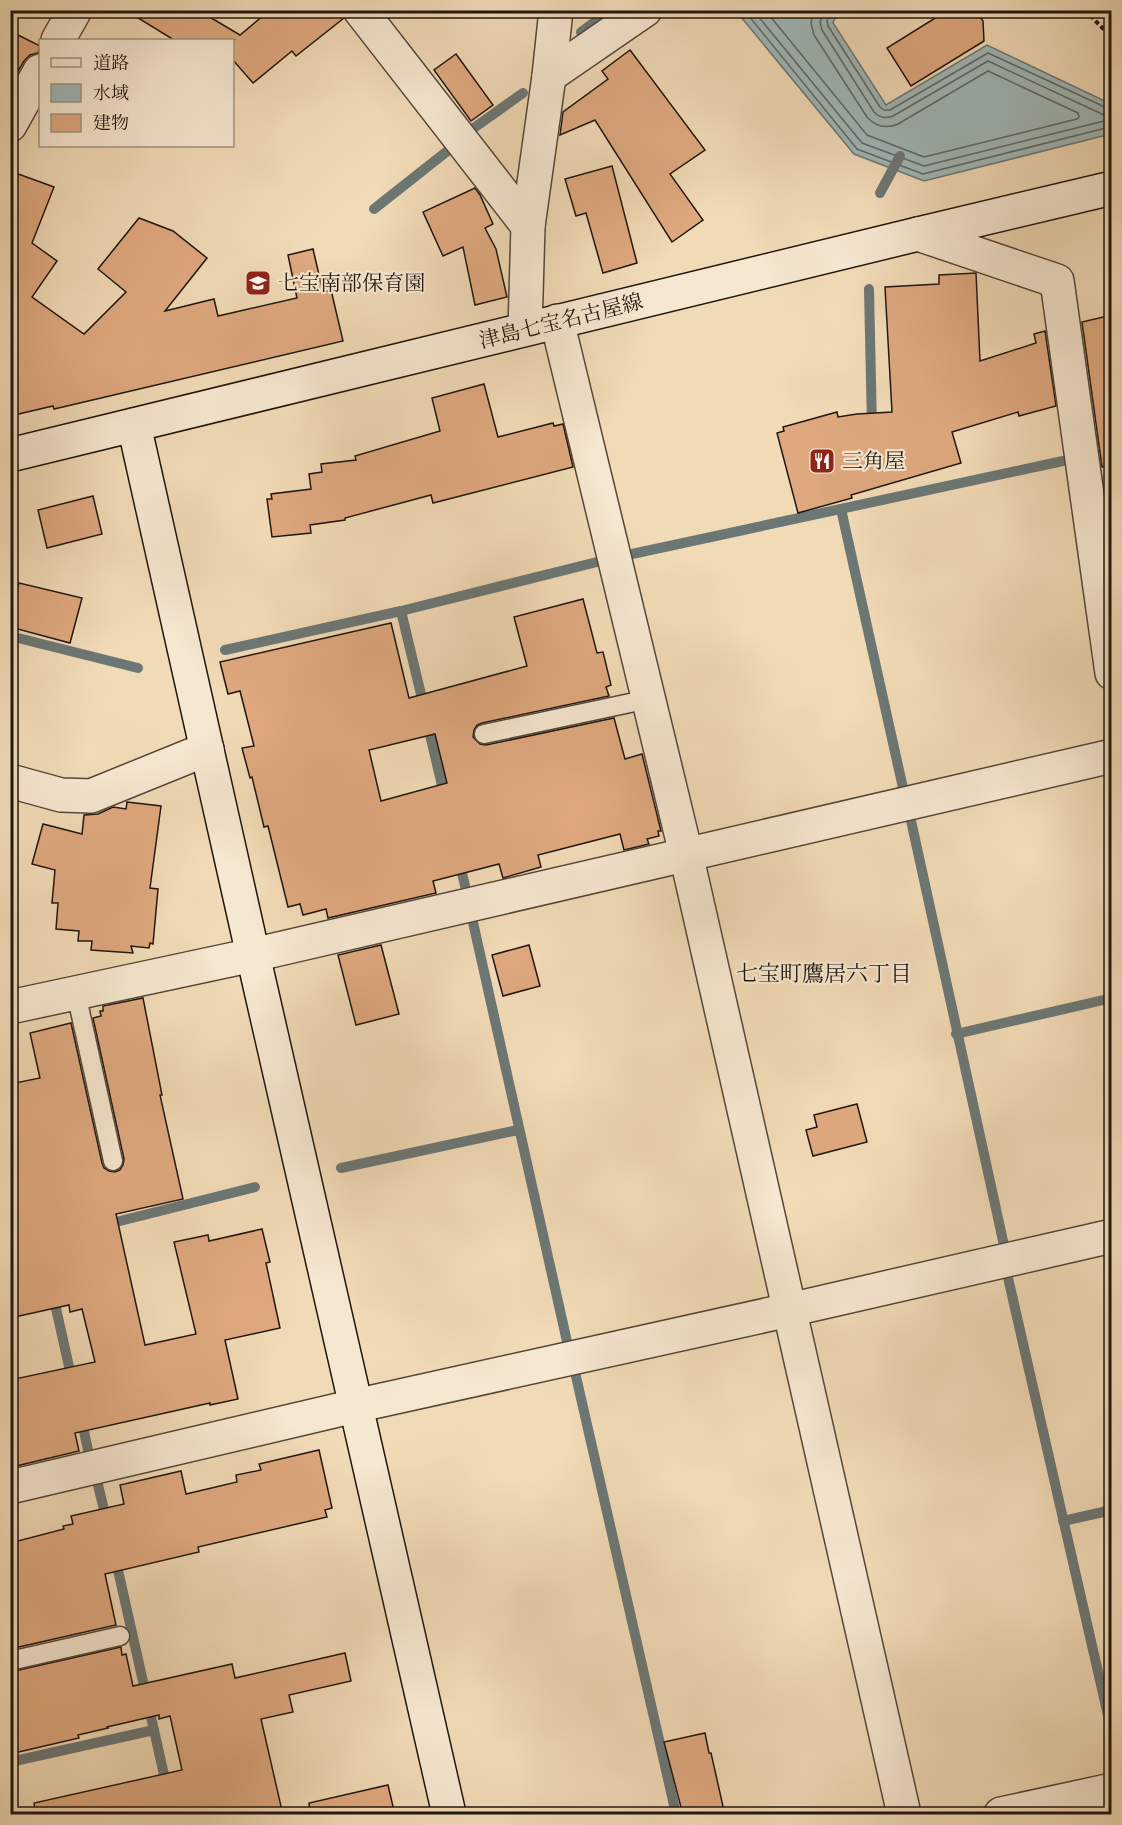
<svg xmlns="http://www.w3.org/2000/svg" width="1122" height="1825" viewBox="0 0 1122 1825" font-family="Cardo,'Noto Serif JP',serif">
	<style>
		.water { fill: #9eb8b8; stroke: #6c7775; stroke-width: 1.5 }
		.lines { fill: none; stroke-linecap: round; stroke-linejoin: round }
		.shore { stroke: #5f6764; stroke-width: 1.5 }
		.stream { stroke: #6c7775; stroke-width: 10 }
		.building { fill: #dfa87f; stroke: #201610; stroke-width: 1.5; fill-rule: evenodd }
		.lane-casing { stroke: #54473a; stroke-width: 21 }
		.street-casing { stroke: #54473a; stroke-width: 36 }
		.secondary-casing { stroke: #201610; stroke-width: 36 }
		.path { stroke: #201610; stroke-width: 4; stroke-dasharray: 4.5 3; stroke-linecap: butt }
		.lane { stroke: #f6e7d0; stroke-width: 18 }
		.street { stroke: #f6e7d0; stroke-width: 33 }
		.secondary { stroke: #f6e7d0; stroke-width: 33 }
		.labels { text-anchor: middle; stroke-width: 4.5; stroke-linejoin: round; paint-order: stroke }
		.poi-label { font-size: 21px; fill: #201610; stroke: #f6e7d0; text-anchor: start }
		.street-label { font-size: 21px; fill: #201610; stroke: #f6e7d0 }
		.neighbourhood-label { font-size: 22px; fill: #201610; stroke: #f6e7d0 }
	</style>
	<rect width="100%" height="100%" fill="#f1dab6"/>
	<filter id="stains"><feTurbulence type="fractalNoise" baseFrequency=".00333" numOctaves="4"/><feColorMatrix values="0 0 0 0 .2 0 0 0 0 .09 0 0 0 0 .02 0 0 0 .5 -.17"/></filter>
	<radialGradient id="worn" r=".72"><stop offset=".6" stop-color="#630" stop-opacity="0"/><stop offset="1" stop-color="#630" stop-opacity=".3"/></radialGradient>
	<polygon class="water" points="736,11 838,11 833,23 886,105 987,45 1111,104 1111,134 924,181 854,154"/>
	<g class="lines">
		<g class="shore">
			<polyline points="744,10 857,149 923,174 1106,128 1112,128"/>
			<path d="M 753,10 L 862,143 L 924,166 L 1104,121 L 1106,119 L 1104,115 L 988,61 L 893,116 C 886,119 880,118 874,112 L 822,30 L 820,22 L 824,10"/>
			<path d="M 765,10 L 867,135 L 924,157 L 1077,119 L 1079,117 L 1078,113 L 988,71 L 898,124 C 886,129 876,127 867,117 L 814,35 L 811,23 L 814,10"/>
			<polyline points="832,10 827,21 828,26 880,107 884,110 890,110 988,53 1107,108 1112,109"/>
		</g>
		<g class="stream">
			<polyline points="581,32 611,10"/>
			<polyline points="471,130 523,93"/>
			<polyline points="880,193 900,156"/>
			<polyline points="374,209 455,145"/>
			<polyline points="869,289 872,427"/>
			<polyline points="841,509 903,788"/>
			<polyline points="632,554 1063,461"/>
			<polyline points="401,611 424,707"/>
			<polyline points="10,636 138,668"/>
			<polyline points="225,650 401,611 605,560"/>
			<polyline points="427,722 445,798"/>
			<polyline points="910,816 1005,1250"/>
			<polyline points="459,860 465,886"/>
			<polyline points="472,918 568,1346"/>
			<polyline points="956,1034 1112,998"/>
			<polyline points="341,1168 518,1130"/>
			<polyline points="104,1225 255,1187"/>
			<polyline points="1006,1269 1112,1733"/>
			<polyline points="53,1295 72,1380"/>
			<polyline points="575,1372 676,1814"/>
			<polyline points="81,1418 88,1450"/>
			<polyline points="98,1485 107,1522"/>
			<polyline points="1063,1521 1112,1510"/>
			<polyline points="115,1557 167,1788"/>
			<polyline points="10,1762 154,1730"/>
		</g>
	</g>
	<g class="building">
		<polygon points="125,10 198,10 240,35 270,10 342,10 344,18 296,56 292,51 253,83 232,59 232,42 234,40 174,40"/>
		<polygon points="948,10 975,10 983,21 984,41 911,86 887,48"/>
		<polygon points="10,31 40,46 38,53 30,55 24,61 10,85"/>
		<polygon points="630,50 705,150 670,174 703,220 672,242 595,120 560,135 563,112 608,79 602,71"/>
		<polygon points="456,54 493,105 471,121 434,70"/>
		<polygon points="612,166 637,263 603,273 586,213 576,216 565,179"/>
		<polygon points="10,171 54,187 32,243 57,261 32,297 84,334 126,292 98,269 139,218 173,231 207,258 165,311 214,299 218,316 297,298 288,255 313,249 323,292 331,290 343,341 84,402 54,409 53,406 10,416"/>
		<polygon points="475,188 480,195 493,224 485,228 496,249 507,297 475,305 463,247 443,256 423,212"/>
		<polygon points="976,273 980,361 1036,343 1034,334 1045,331 1056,406 1019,416 1018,412 952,432 961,463 851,495 852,498 798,513 777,433 784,431 783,427 837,412 838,417 857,414 892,412 885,287 939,284 939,275"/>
		<polygon points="1112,315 1112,466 1102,467 1082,322"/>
		<polygon points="484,384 498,437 553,423 554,426 563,424 573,467 433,503 431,495 345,518 345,520 310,525 311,533 272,537 267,499 272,499 271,494 311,489 309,474 322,472 321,464 356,460 355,456 440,431 432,398"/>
		<polygon points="93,496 102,534 47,548 38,510"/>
		<polygon points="19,583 82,598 70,643 10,627 10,616"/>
		<path d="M 583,599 L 597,653 L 603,652 L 611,685 L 606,687 L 609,696 L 482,723 L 477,725 L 474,730 L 473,737 L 480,744 L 486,745 L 614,718 L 625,759 L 642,754 L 661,831 L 658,831 L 659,836 L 647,839 L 649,844 L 624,850 L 620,834 L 538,855 L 541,867 L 503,878 L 499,864 L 433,881 L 436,893 L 328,918 L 326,909 L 303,915 L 300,904 L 288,907 L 268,826 L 264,827 L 252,777 L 250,778 L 242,748 L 254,746 L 240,691 L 228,694 L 220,662 L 391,623 L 409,698 L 527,666 L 514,617 ZM 435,734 L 447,783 L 381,801 L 369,750 Z"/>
		<polygon points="127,802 161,806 150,888 158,889 153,944 150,943 149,948 131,946 133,953 91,950 92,941 78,941 79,931 56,929 58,903 52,903 55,870 32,864 43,824 82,834 84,815 98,814 113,807 126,809"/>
		<polygon points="381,945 399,1014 356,1025 338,955"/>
		<polygon points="529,945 540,986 503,996 492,955"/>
		<polygon points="143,998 162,1095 160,1095 183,1199 116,1214 145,1345 196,1334 174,1242 208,1235 209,1241 262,1229 270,1262 266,1263 280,1328 225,1340 238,1399 210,1405 210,1403 75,1433 79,1451 16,1466 10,1440 10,1380 95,1362 82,1309 70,1312 69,1305 10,1318 10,1084 40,1078 30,1033 71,1023 102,1163 104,1168 109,1171 115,1172 120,1170 123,1165 124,1159 93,1018 101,1016 100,1011 103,1011 103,1006"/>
		<polygon points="857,1104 867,1142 813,1156 806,1130 817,1127 814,1115"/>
		<polygon points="319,1450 332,1508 325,1510 327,1517 198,1547 199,1552 105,1574 116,1625 10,1649 10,1543 64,1529 63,1526 73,1524 71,1516 124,1504 120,1485 181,1471 186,1494 237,1482 236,1475 261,1470 259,1464"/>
		<polygon points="121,1647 122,1655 126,1654 133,1686 232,1664 235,1678 345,1653 351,1681 289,1695 293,1712 261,1719 283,1815 36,1815 34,1803 182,1770 170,1716 159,1719 159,1715 107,1727 108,1728 78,1735 79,1738 10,1754 10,1672"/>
		<polygon points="705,1733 709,1753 711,1753 725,1815 683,1815 664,1742"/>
		<polygon points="388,1785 395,1815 310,1815 309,1803"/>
	</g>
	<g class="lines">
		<g class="lane-casing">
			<g id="lane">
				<polyline points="484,734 649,699"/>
				<polyline points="76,993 113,1161"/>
				<polyline points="10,1661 120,1636"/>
			</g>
		</g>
		<g class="street-casing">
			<g id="street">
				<polyline points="360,10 528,226"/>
				<polyline points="58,40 75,10"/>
				<polyline points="549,76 645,10"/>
				<polyline points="10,125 40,71"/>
				<polyline points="918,234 1057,281 1112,673"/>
				<polyline points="557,321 686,854 904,1814"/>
				<polyline points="525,329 528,226 549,76 556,10"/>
				<polyline points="10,781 61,795 91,796 207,749"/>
				<polyline points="10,1007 253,955 1112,756"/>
				<polyline points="10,1487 355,1406 789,1310 1112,1236"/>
				<polyline points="1001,1814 1112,1790"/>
			</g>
		</g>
		<g class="secondary-casing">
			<g id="secondary">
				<polyline points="134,425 253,955 449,1814"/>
				<polyline points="10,455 918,234 1112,188"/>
			</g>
		</g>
		<polyline class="path" points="1085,10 1112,38"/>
		<use href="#lane" class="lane"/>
		<use href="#street" class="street"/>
		<use href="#secondary" class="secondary"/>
	</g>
	<defs>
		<g id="school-square" transform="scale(1.35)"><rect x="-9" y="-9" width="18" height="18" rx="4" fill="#8f2418" stroke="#f6e7d0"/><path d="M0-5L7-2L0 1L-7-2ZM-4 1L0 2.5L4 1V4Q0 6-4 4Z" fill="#fff"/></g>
		<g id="restaurant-square" transform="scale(1.35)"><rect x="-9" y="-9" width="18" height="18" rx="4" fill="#8f2418" stroke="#f6e7d0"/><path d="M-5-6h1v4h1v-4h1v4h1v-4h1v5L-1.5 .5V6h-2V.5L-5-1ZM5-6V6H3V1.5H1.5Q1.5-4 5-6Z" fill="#fff"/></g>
	</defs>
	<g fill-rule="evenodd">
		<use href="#school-square" x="258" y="283"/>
		<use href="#restaurant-square" x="822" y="461"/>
	</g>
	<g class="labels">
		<g class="poi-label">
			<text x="278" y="290">七宝南部保育園</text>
			<text x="842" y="468">三角屋</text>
		</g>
		<g class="street-label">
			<text transform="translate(561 321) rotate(-14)" y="7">津島七宝名古屋線</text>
		</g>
		<g class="neighbourhood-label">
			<text x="824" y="981">七宝町鷹居六丁目</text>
		</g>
	</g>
	<rect width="1122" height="1825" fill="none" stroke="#f1dab6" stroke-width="36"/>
	<rect x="12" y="12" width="1098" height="1801" fill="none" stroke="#201610" stroke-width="3"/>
	<rect x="18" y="18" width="1086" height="1789" fill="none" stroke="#201610" stroke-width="1.5"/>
	<rect x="39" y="39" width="195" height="108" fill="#f6e7d0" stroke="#a09383" stroke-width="1.5"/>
	<rect x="51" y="58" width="30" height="9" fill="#f6e7d0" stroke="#a09383" stroke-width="1.5"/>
	<text x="93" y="69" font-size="18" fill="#201610">道路</text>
	<rect x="51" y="84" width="30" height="18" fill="#9eb8b8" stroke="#a09383" stroke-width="1.5"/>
	<text x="93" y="99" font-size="18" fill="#201610">水域</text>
	<rect x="51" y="114" width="30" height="18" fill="#dfa87f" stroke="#a09383" stroke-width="1.5"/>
	<text x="93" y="129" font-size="18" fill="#201610">建物</text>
	<rect width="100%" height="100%" filter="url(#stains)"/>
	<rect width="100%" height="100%" fill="url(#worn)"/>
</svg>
